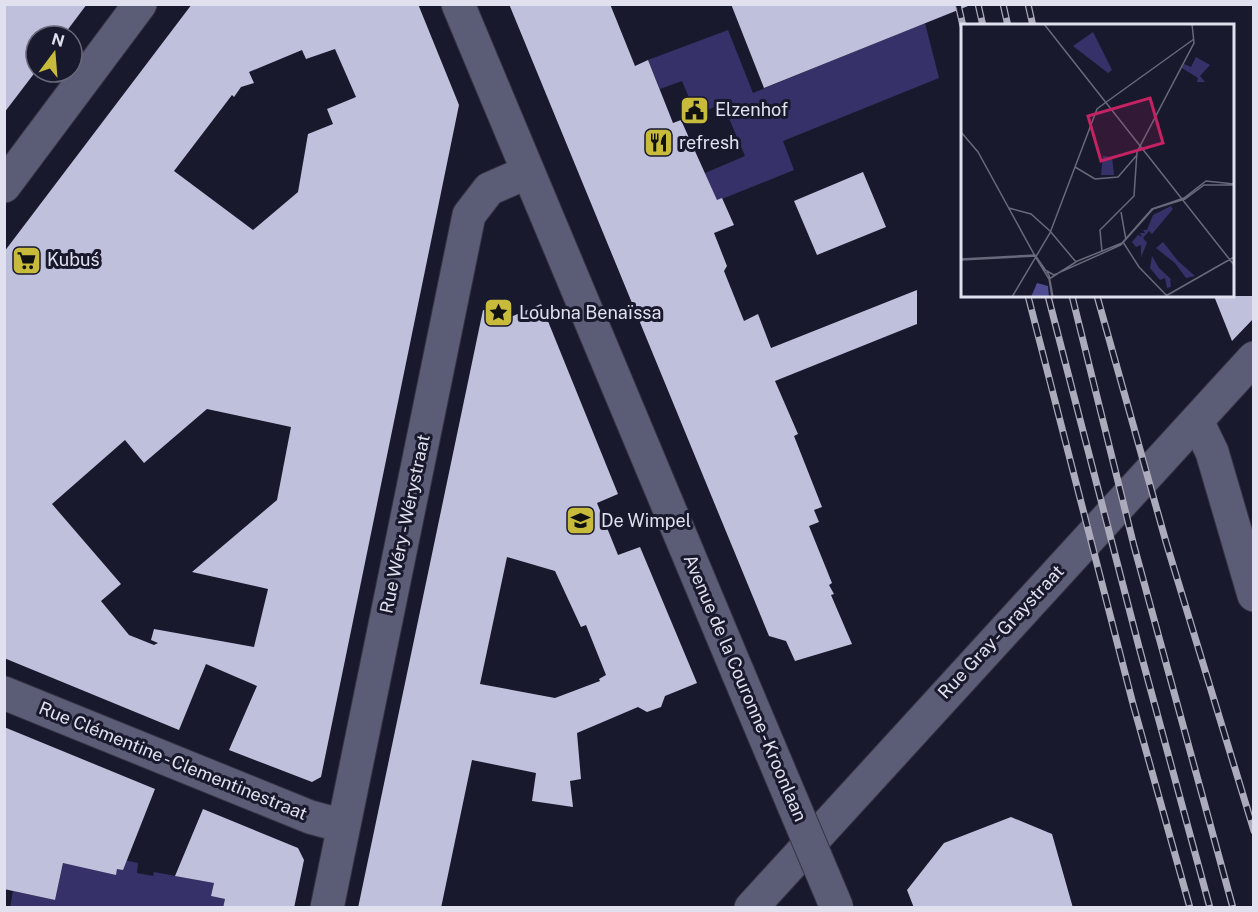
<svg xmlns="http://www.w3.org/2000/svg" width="1258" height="912" viewBox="0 0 1258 912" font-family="'Public Sans',sans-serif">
<rect width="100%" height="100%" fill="#19192e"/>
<path fill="#363269" d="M925,23L939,78L783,141L794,170L717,201L705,173L745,156L723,104L696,114L682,81L660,89L648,60L728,30L753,93Z
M68,843L116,875L119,859L138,863L137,873L153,876L154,872L214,883L211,896L225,899L223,908H10L13,891L55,900Z"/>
<path fill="#bfc0dc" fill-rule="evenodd" d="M4,4H87L63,36H36V71L4,113Z
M192,4H418L459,105L321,777L312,782L229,750L257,686L206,664L179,730L4,658V252ZM335,49L356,97L327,109L333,124L308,134L298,192L253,230L174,171L232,95L234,97L241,87L254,83L249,72L302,50L306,59ZM207,409L291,427L277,500L192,572L268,589L254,647L154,629L151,640L158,643L154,645L129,635L101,601L121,584L52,504L125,440L144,463Z
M509,4H610L635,66L648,60L673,123L681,120L717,200L722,198L734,225L714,233L727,266L724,271L744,321L758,314L771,348L917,290V324L775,381L798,434L794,436L822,507L814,510L819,522L809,526L832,583L829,585L834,594L831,595L852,644L795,661L786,641L769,636Z
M731,4H968V6L764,88Z
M863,172L886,227L817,255L794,201Z
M1214,296H1254V318L1232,341Z
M541,304L618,494L597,503L618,555L640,547L697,683L665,696L661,707L647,712L638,707L577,733L581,779L570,781L573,807L532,801L536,773L472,760L441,908H358L483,310L513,316ZM507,557L555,571L581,627L586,625L606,675L599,679L600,681L555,698L480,684Z
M4,727L155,789L123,870L117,869L116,875L63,863L55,900L4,889Z
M203,809L298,848L304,860L294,908H223L225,899L211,896L214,883L175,876Z
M1011,817L1052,834L1073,908H914L907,890L944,843Z"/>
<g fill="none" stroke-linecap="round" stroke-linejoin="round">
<defs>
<path id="street" d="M1197,421L1212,452L1254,595
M4,693L310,817L343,826
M327,908L469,215L489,189L528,172"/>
<path id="secondary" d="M458,4L738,673
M4,186L140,4
M751,908L1254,358"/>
</defs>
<use href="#street" stroke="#353445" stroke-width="35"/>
<use href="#secondary" stroke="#353445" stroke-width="35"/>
<use href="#street" stroke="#5b5c75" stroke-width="33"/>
<use href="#secondary" stroke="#5b5c75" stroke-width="33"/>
<defs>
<path id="rail" d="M958,4L963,26
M978,4L983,26
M1003,4L1008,26
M1028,4L1033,26
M1028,296L1133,704L1190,908
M1048,296L1139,647L1210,908
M1072,296L1134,546L1233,908
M1097,296L1166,542L1254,831"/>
</defs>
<use href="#rail" stroke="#ababbb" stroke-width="7"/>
<use href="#rail" stroke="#19192e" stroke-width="4.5" stroke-dasharray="14" stroke-linecap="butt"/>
<defs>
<path id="secondary-bridge" d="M738,673L837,908"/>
</defs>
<use href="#secondary-bridge" stroke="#353445" stroke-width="35" stroke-linecap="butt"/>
<use href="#secondary-bridge" stroke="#5b5c75" stroke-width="33"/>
</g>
<defs>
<symbol id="civic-square" viewBox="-11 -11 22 22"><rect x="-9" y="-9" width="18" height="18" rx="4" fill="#c8bb3b" stroke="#19192e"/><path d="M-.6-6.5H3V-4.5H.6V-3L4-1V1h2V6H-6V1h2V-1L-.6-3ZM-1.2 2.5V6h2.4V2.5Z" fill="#111"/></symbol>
<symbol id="restaurant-square" viewBox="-11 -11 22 22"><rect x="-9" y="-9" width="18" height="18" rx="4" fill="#c8bb3b" stroke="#19192e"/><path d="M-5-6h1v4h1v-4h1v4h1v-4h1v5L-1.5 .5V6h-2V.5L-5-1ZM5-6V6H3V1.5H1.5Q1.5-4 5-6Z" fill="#111"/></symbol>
<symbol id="supermarket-square" viewBox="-11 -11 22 22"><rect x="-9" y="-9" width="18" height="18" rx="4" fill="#c8bb3b" stroke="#19192e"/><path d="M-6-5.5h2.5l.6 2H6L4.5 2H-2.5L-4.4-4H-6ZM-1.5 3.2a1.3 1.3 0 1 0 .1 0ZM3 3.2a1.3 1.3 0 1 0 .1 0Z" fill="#111"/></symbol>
<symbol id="sight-square" viewBox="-11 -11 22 22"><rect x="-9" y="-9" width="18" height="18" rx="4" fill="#c8bb3b" stroke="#19192e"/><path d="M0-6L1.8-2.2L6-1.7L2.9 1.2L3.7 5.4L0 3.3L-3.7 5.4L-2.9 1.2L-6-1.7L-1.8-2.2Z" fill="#111"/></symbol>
<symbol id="school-square" viewBox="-11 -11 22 22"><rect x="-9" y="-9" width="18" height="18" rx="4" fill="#c8bb3b" stroke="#19192e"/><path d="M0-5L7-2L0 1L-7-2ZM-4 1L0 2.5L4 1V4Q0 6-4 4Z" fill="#111"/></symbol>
</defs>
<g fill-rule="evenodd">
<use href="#civic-square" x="678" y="94" width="33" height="33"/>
<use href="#restaurant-square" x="642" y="126" width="33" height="33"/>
<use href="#supermarket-square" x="10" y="244" width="33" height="33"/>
<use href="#sight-square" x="482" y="296" width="33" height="33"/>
<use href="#school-square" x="564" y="504" width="33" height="33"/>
</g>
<g text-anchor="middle" stroke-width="6" stroke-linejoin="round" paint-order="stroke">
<g font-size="18" fill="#e0e0ef" stroke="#19192e" text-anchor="start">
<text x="715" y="116">Elzenhof</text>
<text x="679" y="149">refresh</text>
<text x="47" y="266">Kubuś</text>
<text x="519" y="319">Loubna Benaïssa</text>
<text x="601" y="527">De Wimpel</text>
</g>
<g font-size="18" fill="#e0e0ef" stroke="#19192e">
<text transform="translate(405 524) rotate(-78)" y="6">Rue Wéry - Wérystraat</text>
<text transform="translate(1001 632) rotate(-47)" y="6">Rue Gray - Graystraat</text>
<text transform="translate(745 688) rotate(67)" y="6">Avenue de la Couronne - Kroonlaan</text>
<text transform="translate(173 761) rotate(22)" y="6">Rue Clémentine - Clementinestraat</text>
</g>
</g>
<g transform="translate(961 24)">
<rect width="273" height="273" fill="#19192e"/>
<path d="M132,8L151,46L147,49L112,22ZM235,33L249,41L239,52L244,58H236L237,54L221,44L223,40L230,43ZM142,132L151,133L153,151H140ZM210,182L212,185L191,210L188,207L182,214L186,219L180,233V221L175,223L171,218L177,211L181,213L179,209H184L182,206H186L192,191ZM202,218L217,237L234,252L225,254L214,239L195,224ZM191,232L198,244L216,261L209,255L210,263L206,264L204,254L199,256L189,244Z" fill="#363269"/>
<path d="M76,259L87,262L88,273H70Z" fill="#4f4c92"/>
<path fill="none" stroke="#69697b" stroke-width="1.5" d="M83,0L273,241M144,79L233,15M0,108L17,128L74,232L0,236M114,143L134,155L157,153L176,131M48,184L70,190L89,207M160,188L165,216M162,218L178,243L207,273M141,228L139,206L173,172L176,128L233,19L231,0M74,232L88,255M0,235L74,231L88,251L92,273M114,238L161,219L191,185L223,174L245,157L273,160M84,246L93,251L160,221L192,185L224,175L243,161H273M88,255L115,238L89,207M88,255L91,273M51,273L89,209L136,85L144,79M203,273L273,233"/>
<path fill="#c42262" fill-opacity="0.15" stroke="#c42262" stroke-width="3" d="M189,74L202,119L140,137L127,92Z"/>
<rect width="273" height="273" fill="none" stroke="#e0e0ef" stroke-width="3"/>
</g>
<rect width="1258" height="912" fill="none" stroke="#e0e0ef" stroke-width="12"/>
<g transform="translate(54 54) rotate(16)"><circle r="28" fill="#19192e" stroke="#69697b" stroke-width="1.5"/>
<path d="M0-4.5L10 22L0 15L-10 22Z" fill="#c8bb3b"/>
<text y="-9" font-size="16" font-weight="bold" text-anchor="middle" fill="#e0e0ef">N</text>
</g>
</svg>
